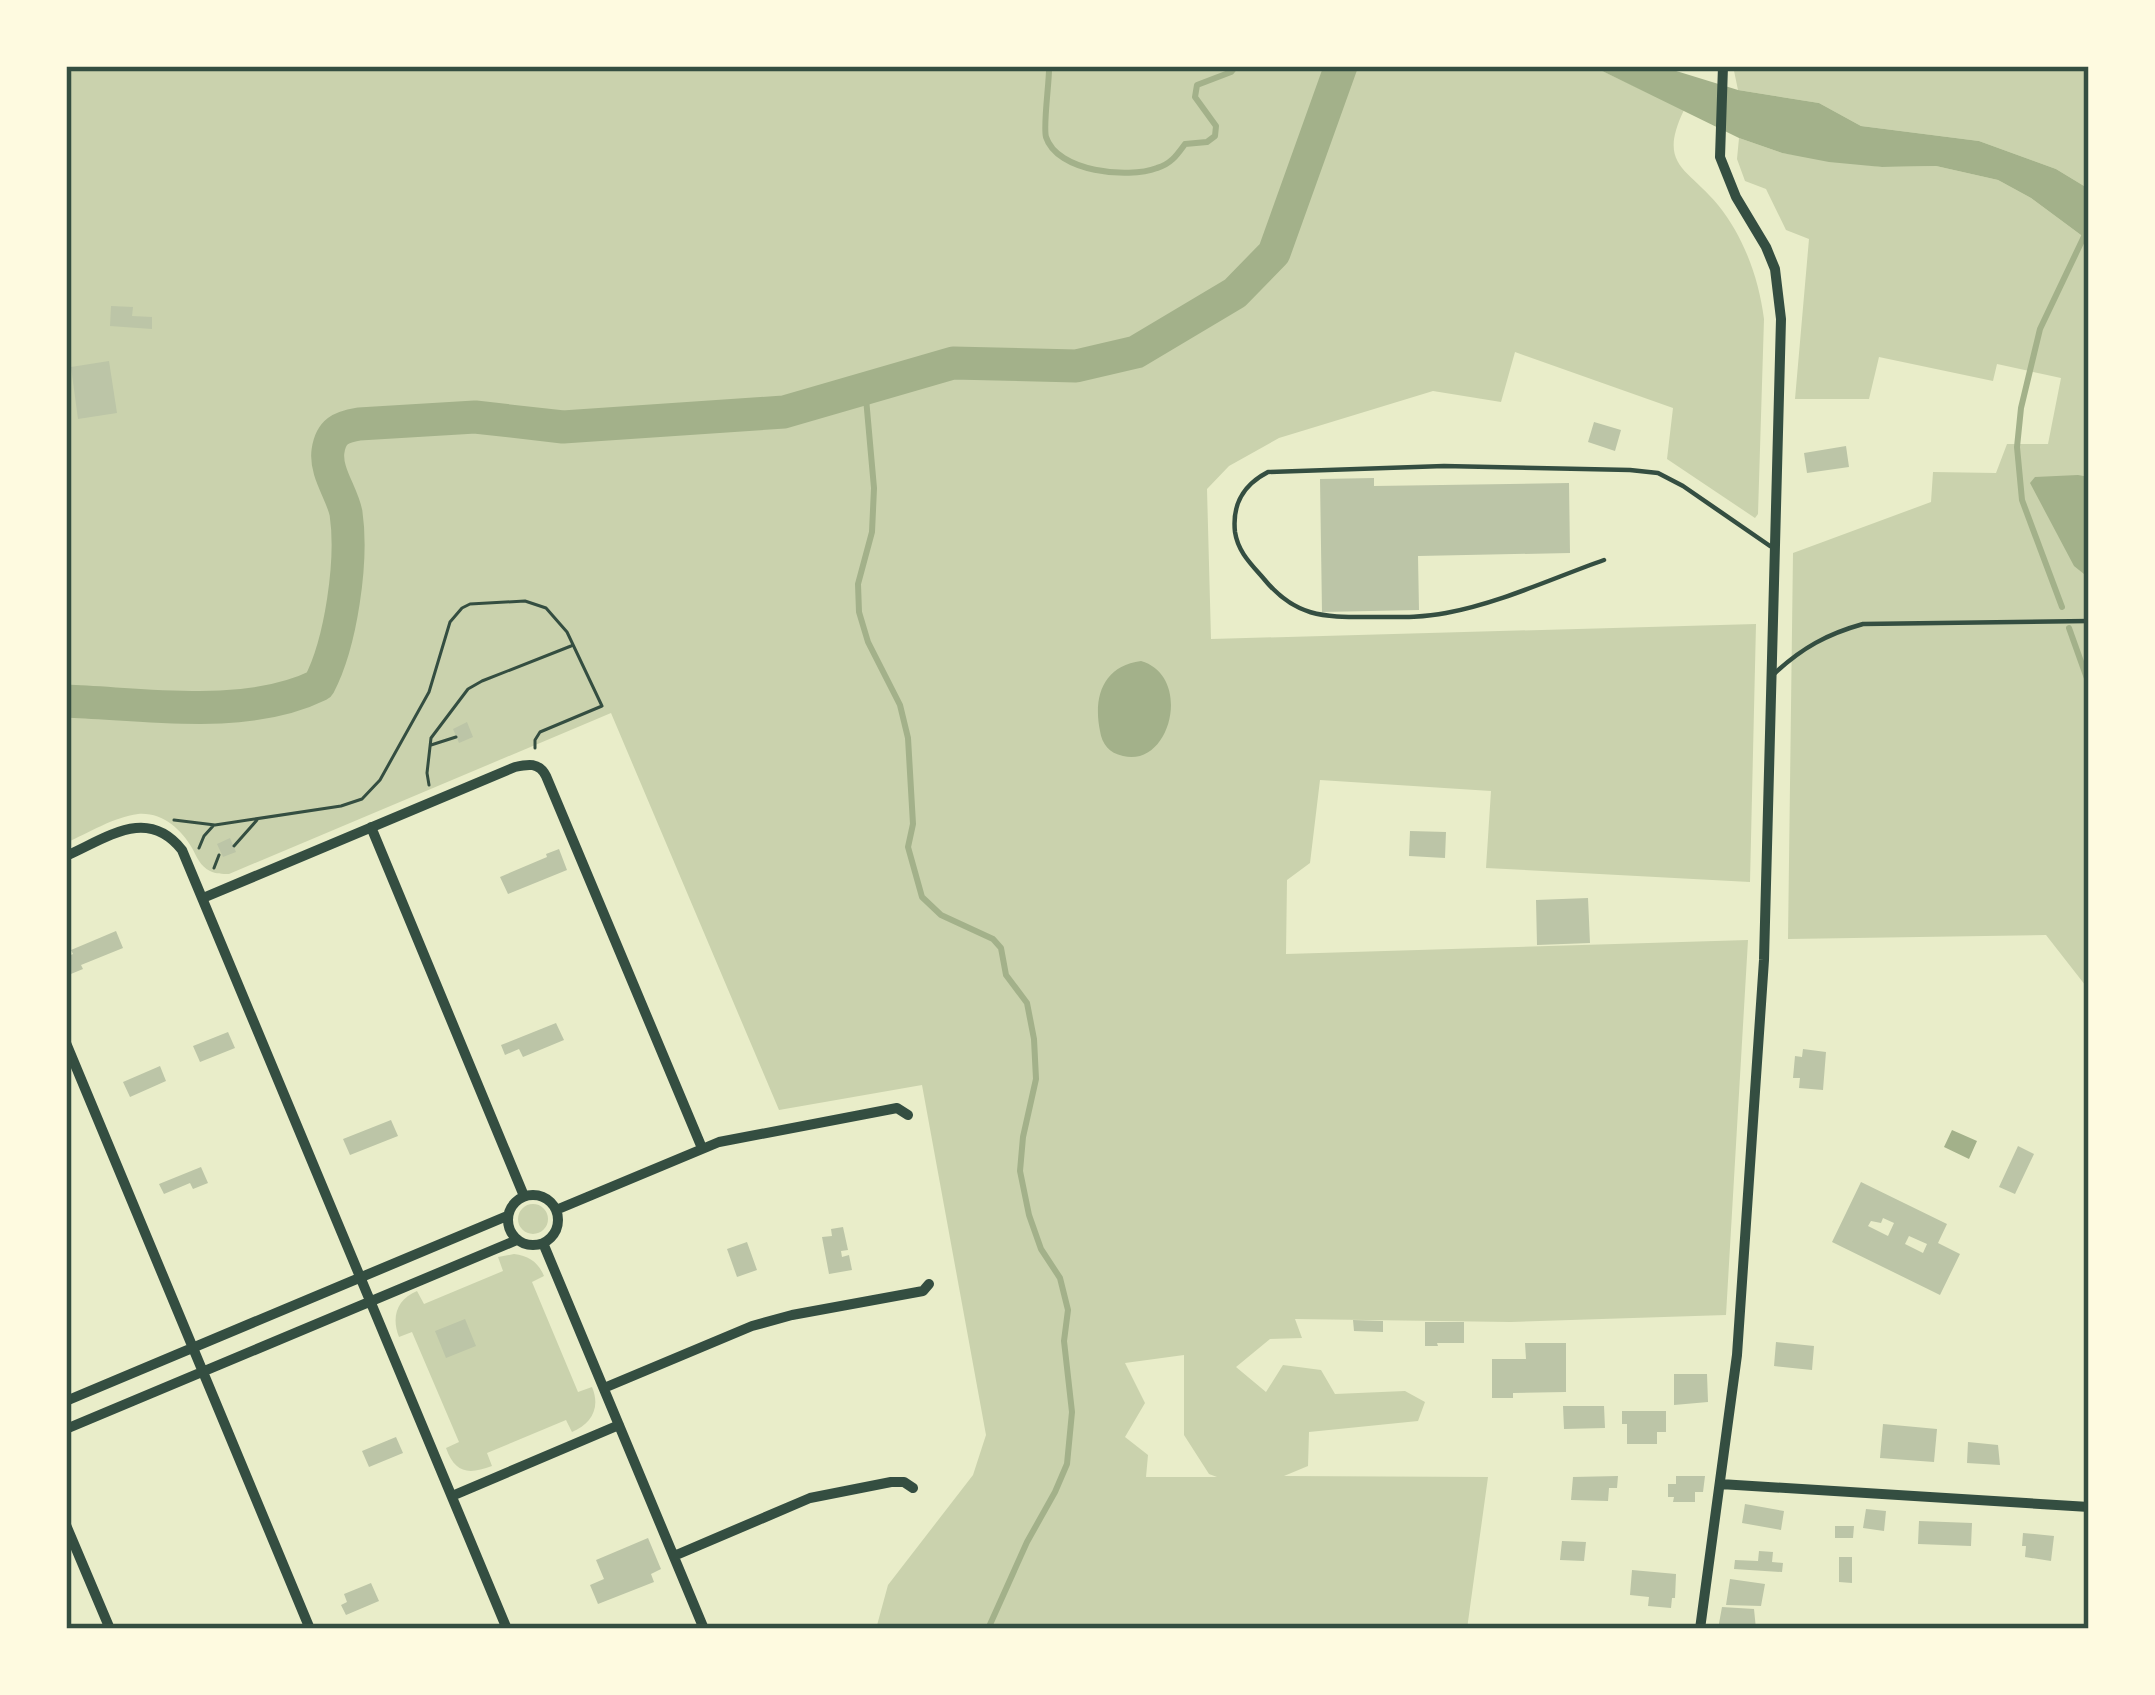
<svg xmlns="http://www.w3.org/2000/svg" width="2155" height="1695" viewBox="0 0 2155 1695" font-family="'PT Sans Narrow',sans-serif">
<rect width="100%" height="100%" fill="#e9edc9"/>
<path fill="#cad2ad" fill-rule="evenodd" d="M66,66H1592L1684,110C1657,166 1688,168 1718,205C1744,237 1759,279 1764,319L1758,514L1755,518L1667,459L1673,408L1515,352L1501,402L1433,391L1279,438L1229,466L1207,489L1211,639L1756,624L1750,882L1486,868L1491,791L1320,780L1310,863L1287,880L1286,954L1748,940L1726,1315L1511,1322L1295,1319L1302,1338L1270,1339L1236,1367L1266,1392L1283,1365L1321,1370L1335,1394L1405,1391L1425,1402L1418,1421L1309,1432L1308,1466L1284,1476L1488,1477L1467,1629H876L888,1585L973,1475L986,1435L922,1085L779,1110L611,713L229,874C222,874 216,874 210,871C200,866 197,857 192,848C181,829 162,812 138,814C114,817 88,833 66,843ZM1184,1355V1435L1209,1474L1217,1477H1146L1148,1455L1125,1437L1145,1403L1125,1363Z
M1733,66H2089V189L2056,169L1979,141L1861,126L1819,103L1738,90Z
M1739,138L1782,153L1882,167L1936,166L1998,180L2031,198L2089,241V990L2046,935L1788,939L1793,553L1931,502L1933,472L1996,473L2007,444H2048L2061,378L1997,364L1993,381L1879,357L1869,399H1795L1809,239L1786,230L1766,189L1745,181L1737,159Z
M518 1219a15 15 0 1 1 30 0a15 15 0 1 1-30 0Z
M514,1254C529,1256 538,1262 544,1276L532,1282L578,1392L592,1387C601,1408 591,1424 572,1432L566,1420L487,1453L492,1466C468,1475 455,1473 446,1448L459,1442L412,1332L399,1337C391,1317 397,1299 417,1291L424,1304L503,1271L498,1257Z"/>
<path fill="#a3b18a" d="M1592,66H1660L1738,90L1819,103L1861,126L1979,141L2056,169L2089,189V241L2031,198L1998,180L1936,166L1882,167L1829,162L1782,153L1739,138Z
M2078,475L2089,477V578L2074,566L2030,483L2035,477Z
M1141,661C1193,676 1171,768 1123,756C1109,753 1102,744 1100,731C1093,697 1103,666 1141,661Z
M1952,1130L1977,1141L1969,1159L1944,1147Z"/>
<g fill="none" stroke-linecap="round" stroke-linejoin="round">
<path stroke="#a3b18a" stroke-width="6" d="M1045,66L1049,70C1049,84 1043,126 1046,137C1057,172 1128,179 1157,168C1171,164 1177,155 1185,144L1207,142L1215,136L1216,126L1195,97L1197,85L1231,72L1236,66
M865,387L874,488L872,532L858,584L859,612L868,642L900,705L908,738L913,824L908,847L922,897L941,915L993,939L1001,948L1006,975L1027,1003L1034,1039L1036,1079L1023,1137L1020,1171L1029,1215L1041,1249L1060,1278L1068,1310L1064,1341L1072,1412L1067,1464L1055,1492L1027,1542L988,1629
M2062,607L2022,500L2017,447L2021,408L2040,329L2089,226
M2069,628L2089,684"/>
<path stroke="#a3b18a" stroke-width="33" d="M66,701C145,704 246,721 319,685C341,643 353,561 346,513C342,493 325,472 328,451C331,431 341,427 359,424L475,417L563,427L784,412L953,363L1076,366L1136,352L1235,293L1274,253L1341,66"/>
</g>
<path fill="#bcc5a7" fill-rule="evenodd" d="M111,306L133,307L132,316L152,317V329L110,326Z
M109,361L117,413L78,419L71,367Z
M1594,422L1621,430L1615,451L1588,442Z
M1846,446L1849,467L1807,473L1804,453Z
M1374,478V486L1569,483L1570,553L1418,556L1419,610L1322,612L1320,479Z
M467,722L473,737L459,743L453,729Z
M1410,831L1446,832L1445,858L1409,856Z
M230,838L236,852L223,857L217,844Z
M559,849L567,870L508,894L500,877L547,857L546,854Z
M1588,898L1590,943L1537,945L1536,900Z
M116,931L123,948L81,965L83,969L66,976V957L73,954L71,950Z
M556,1023L564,1040L523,1057L519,1049L505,1055L501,1045Z
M228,1032L235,1048L200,1062L193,1046Z
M1803,1049L1826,1052L1823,1090L1799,1088L1800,1078H1793L1795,1056L1802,1057Z
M160,1066L166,1081L130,1097L123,1082Z
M391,1120L398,1136L350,1155L343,1139Z
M2018,1146L2034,1154L2015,1194L1999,1187Z
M201,1167L208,1183L193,1189L190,1183L164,1194L159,1184Z
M1861,1182L1947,1224L1938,1243L1960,1254L1940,1295L1832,1242ZM1883,1218L1894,1223L1888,1236L1868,1226L1871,1221L1881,1223ZM1909,1236L1927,1244L1923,1253L1905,1244Z
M843,1227L848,1250L841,1251L842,1257L849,1255L852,1270L829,1274L822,1237L832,1236L831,1229Z
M747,1242L757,1270L737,1277L727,1249Z
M465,1319L476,1346L446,1358L435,1331Z
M1353,1320L1383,1321V1332L1354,1331Z
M1425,1322H1464V1343H1437L1438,1346H1425Z
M1776,1342L1814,1346L1812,1370L1774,1366Z
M1525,1343H1566V1392L1513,1393V1398H1492V1359H1526Z
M1674,1374H1707L1708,1402L1674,1405Z
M1563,1406H1604L1605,1428L1564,1429Z
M1622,1411H1666V1432H1657V1444H1627V1424H1622Z
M1883,1424L1937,1429L1934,1462L1880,1458Z
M396,1437L403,1453L369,1467L362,1451Z
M1968,1442L1998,1445L2000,1465L1967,1463Z
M1618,1476L1617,1488H1609L1608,1501L1571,1500L1573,1477Z
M1676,1476H1705L1703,1492H1695V1502H1673L1674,1497H1668V1484H1676Z
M1745,1504L1784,1511L1781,1530L1742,1523Z
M1866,1509L1886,1511L1884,1531L1863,1528Z
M1919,1521L1972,1523L1971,1546L1918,1544Z
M1835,1526H1854L1853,1538H1835Z
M2023,1533L2054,1536L2051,1561L2025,1557L2026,1546H2022Z
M648,1538L661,1569L651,1574L654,1582L598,1604L590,1585L604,1579L596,1560Z
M1562,1541L1586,1542L1584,1561L1560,1560Z
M1759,1551L1773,1552L1772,1562L1783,1563L1782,1572L1734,1569L1735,1560L1758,1561Z
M1839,1557H1852V1583L1839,1582Z
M1632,1570L1676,1574L1675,1598H1672L1671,1608L1648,1606L1649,1597L1630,1595Z
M1730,1579L1765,1584L1761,1606L1726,1605Z
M371,1583L379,1601L346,1615L341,1605L347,1602L344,1594Z
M1722,1607L1754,1609L1756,1629H1718Z"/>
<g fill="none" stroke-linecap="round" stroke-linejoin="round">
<path stroke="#344e41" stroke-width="3" d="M431,745L456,737
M429,785L427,773L431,738L468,689L482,681L571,646
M174,820L215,825L341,806L362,799L380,780L429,692L450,622L462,608L470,604L525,601L546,608L567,632L602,706L540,732L535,740V748
M234,846L257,820
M199,848L204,836L213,826
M214,868L219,855"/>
<path stroke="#344e41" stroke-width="4.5" d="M1604,560C1553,578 1500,603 1446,613C1421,618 1396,617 1371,617C1324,617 1296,618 1264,579C1251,564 1238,552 1235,532C1232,504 1243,485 1268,472L1444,466L1630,470L1658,473L1683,486L1770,546
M1775,673C1802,648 1827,634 1863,624L2089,621"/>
<path stroke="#344e41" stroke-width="10" d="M371,827L524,1196
M66,856C107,838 147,806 182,850L507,1629
M203,898L515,767C528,764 539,762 546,776L702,1148
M66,1043L310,1629
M508 1220a25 25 0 1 1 50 0a25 25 0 1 1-50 0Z
M556,1210L719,1142L897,1108L908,1115
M543,1243L704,1629
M604,1388L752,1326L792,1315L923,1291L929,1284
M66,1401L507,1216
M66,1429L517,1240
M1720,1484L2089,1507
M452,1496L619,1425
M66,1525L110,1629
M674,1556L810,1498L891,1482H904L913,1488
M1700,1629L1737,1355L1764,960L1781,319L1775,269L1766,247L1736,197L1720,157L1723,66"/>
</g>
<rect width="2155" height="1695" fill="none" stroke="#fefae0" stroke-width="138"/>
<rect x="69" y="69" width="2017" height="1557" fill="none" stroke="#344e41" stroke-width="4.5"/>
</svg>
